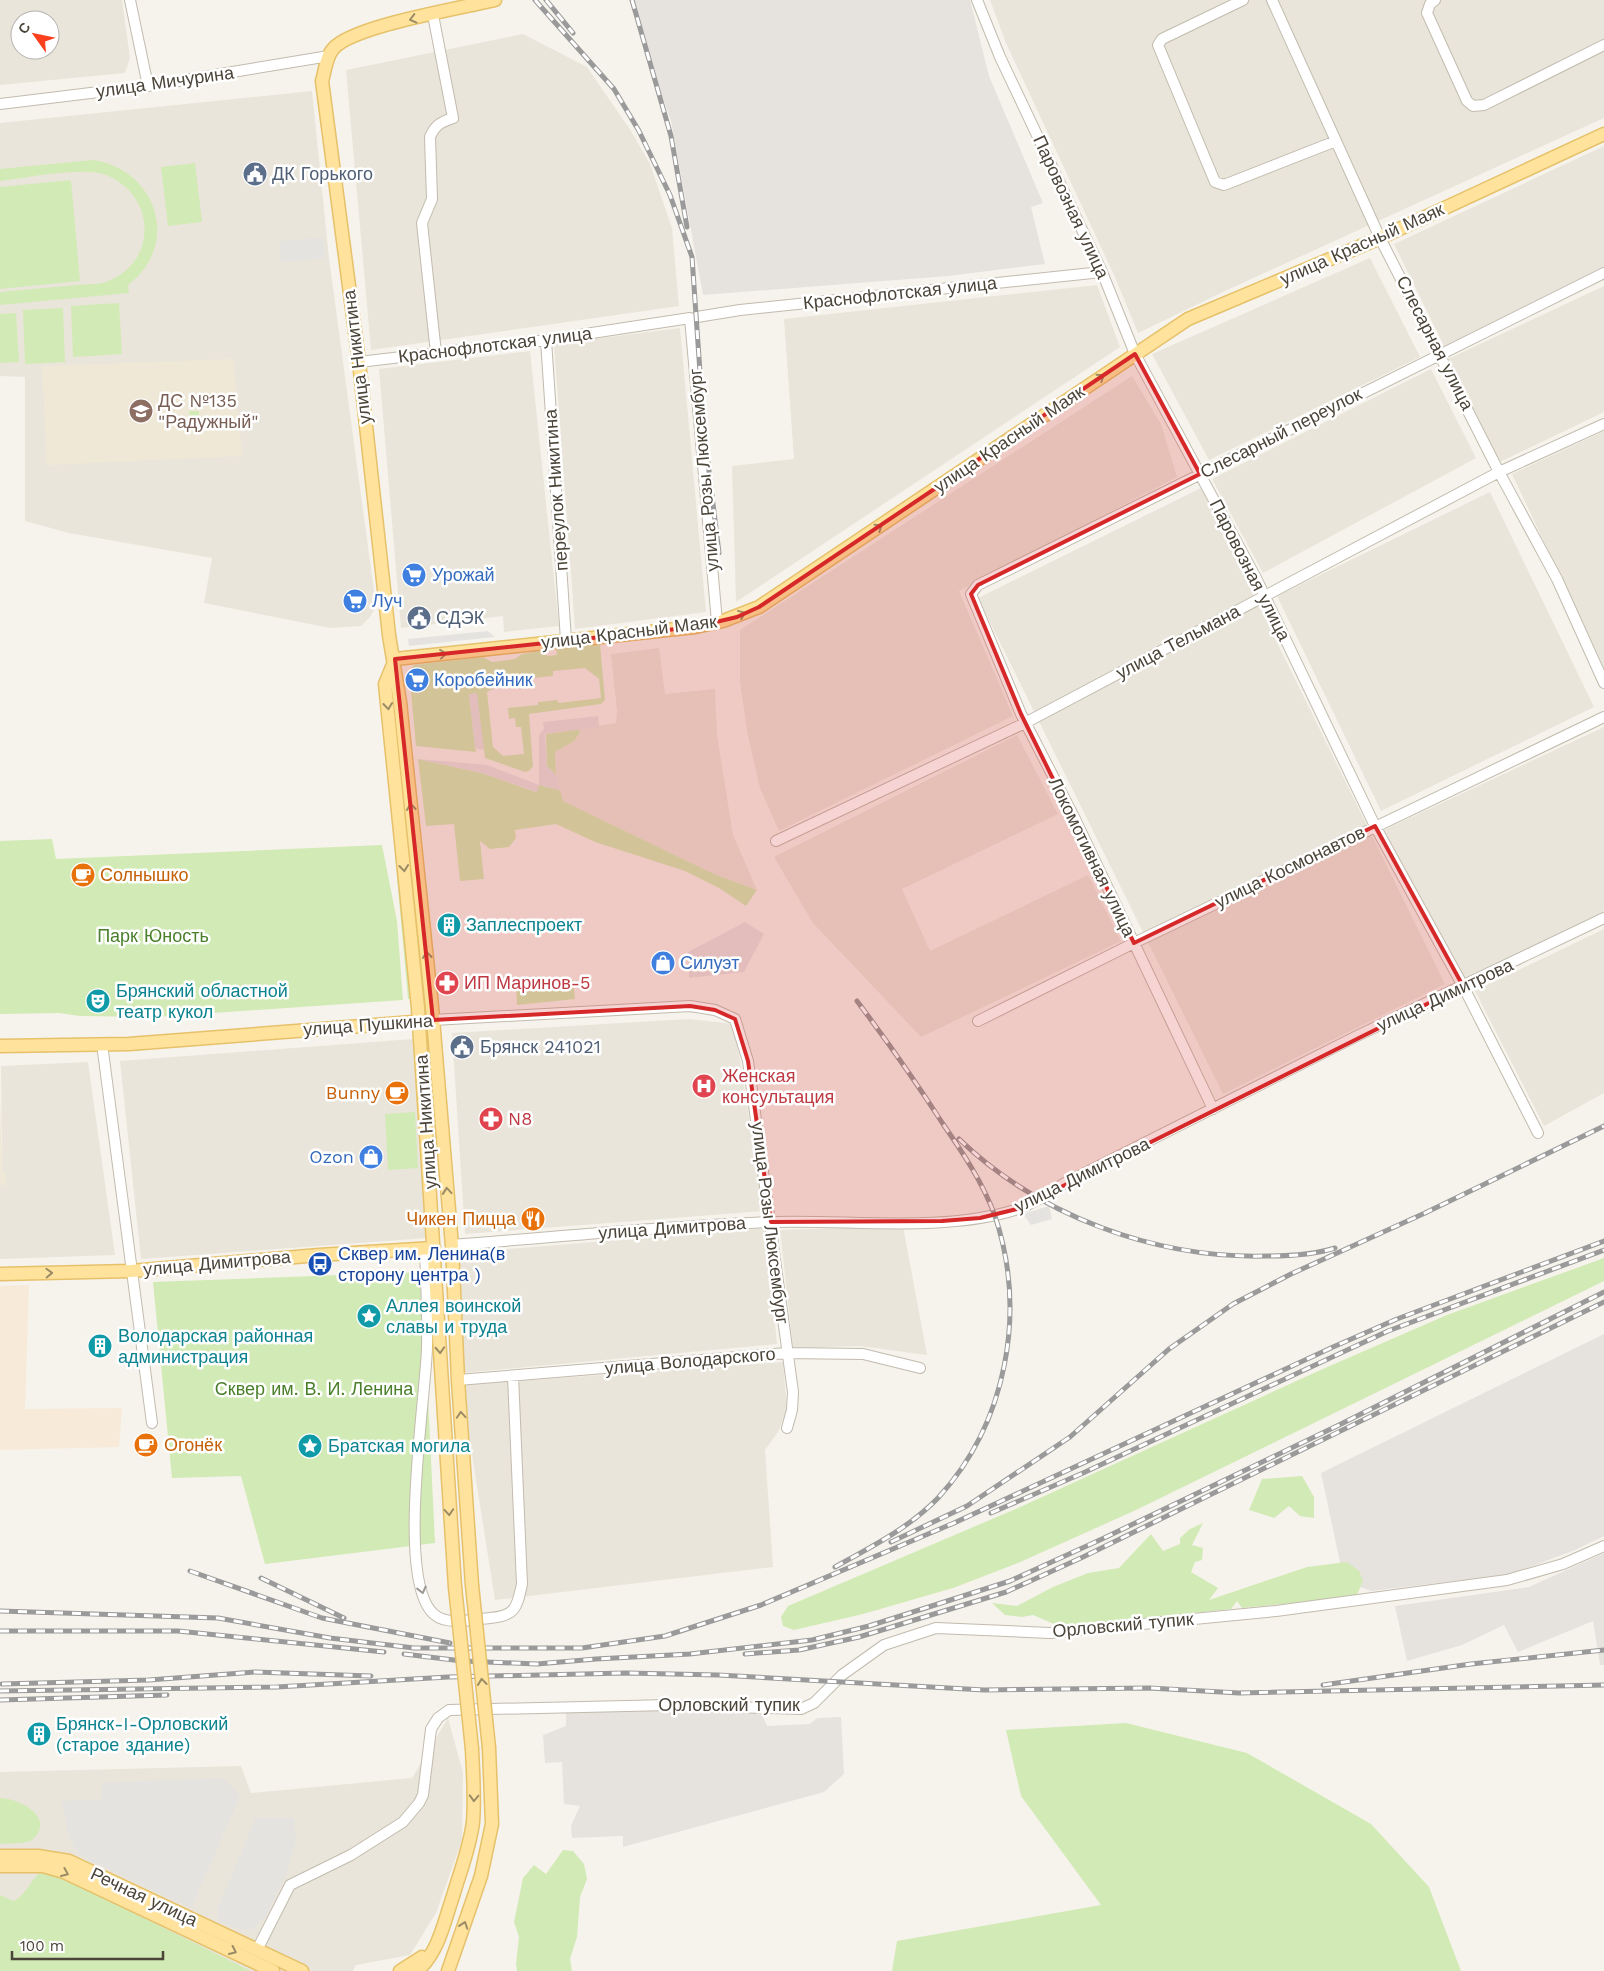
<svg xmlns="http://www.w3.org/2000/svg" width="1604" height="1971" viewBox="0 0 1604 1971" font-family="'Work Sans',sans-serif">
<rect width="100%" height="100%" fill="#f6f3ec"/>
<path fill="#eae5da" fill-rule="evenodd" d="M0,0H122L130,58L125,73L0,85ZM20,20H50V50H20Z
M990,0H1604V118L1225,291L1138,333L1114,275L1006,43Z
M523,34L587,67L631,131L650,164L672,228L679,306L371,350L346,70Z
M312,91L329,258L376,606L370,617L361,626L330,628L204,603L212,558L69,533L25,521V377L0,376V123Z
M1604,146V269L1445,348L1394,244Z
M1370,258L1420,357L1209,460L1152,354Z
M1097,285L1120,347L736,602L732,466L794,459L784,319Z
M1604,286V412L1502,461L1495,460L1448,359Z
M680,328L706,612L575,629L554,344Z
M530,351L559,626L504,632L503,616L401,628L379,369Z
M1431,369L1476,458L1263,573L1212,479Z
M1132,376L1161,424L1177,477L959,591L1013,716L779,831L760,788L748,736L740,682V630Z
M1604,431V669L1512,474Z
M1201,488L1445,984L1223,1094L978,598Z
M1490,492L1594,707L1381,811L1277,596Z
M659,648L665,694L715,689L717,735L733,835L757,890L714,874L563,801L556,775L555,752L574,741L580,733L579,729L616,723L617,711L611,654Z
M1604,727V911L1464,978L1384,830Z
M1017,735L1058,814L902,889L930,951L1088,875L1121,941L921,1037L813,923L774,857Z
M1604,929V1093L1544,1126L1475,991Z
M689,1019L734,1024L764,1211L465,1234L452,1033Z
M413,1039L427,1238L141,1259L120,1061Z
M88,1062L115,1255L0,1259V1185H5L2,1173L1,1066Z
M903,1226L927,1355L860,1346L793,1348L780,1230Z
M766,1228L777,1344L462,1373L460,1253Z
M783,1362L787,1409L778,1432L765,1450L773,1567L495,1600L461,1385Z
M448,1718L463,1773L462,1840L436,1913L410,1955L356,1965L353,1971H0V1772L241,1766L251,1793L412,1778Z"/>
<path fill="#f7ead8" d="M29,1285L25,1409L122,1408L119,1447L0,1450V1286Z"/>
<path fill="#e6e2dd" d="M629,0H970L989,76L1043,203L1031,207L1045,264L948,276L703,295L671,121Z
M1604,1334V1536L1575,1550L1511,1574L1371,1591L1344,1581L1321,1473Z
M1604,1553V1665H1600L1593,1621L1518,1652L1504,1625L1462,1645L1407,1661L1395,1606L1529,1587Z
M566,1706L760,1710L767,1726L810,1724L817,1718L841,1717L844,1774L824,1792L623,1847V1836L572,1838L571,1826L580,1806L564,1804L562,1762L545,1763L543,1735L566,1726Z"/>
<path fill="#efe8d6" d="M233,359L242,456L47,465L42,366Z
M0,1095L2,1172L5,1173L6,1185H0Z"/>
<path fill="#d2eab5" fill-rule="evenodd" d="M93,160C156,169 182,244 128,285L129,293L0,305V292C25,290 51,287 76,285C85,284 98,285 106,282C159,262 156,195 106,175C84,166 25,178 0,181V169Z
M195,163L202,222L168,226L161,167Z
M71,180L80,281L0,289V187Z
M119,303L122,354L73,357L71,306Z
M63,308L65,362L25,364L23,310Z
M16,313L19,362L0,363V314Z
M189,411H199L200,430L190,431Z
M600,644L605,700L601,704L529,714L533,766L529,771L525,772L485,758L476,693L469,695L476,752L416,746L409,671L414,665L483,657L492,662L515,659L522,654L545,650L547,656L557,655L556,649ZM585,668L599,679L601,698L559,703L557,700L538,702V705L508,708L509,719L515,718L516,727H521L524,754L503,756L493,747L487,692L493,689V683L499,682L502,677L532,674L533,678L553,676V671Z
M579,729L580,733L574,741L555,752L556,775L547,766L546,734Z
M418,759L482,773L536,792L539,785L560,790L563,801L714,874L757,890L746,906L719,888L685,871L595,842L556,824L515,830L516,838L509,847L490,849L480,841L484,879L460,881L454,824L426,826Z
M389,789H394L413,999H408Z
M52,839L56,859L382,845L397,921L403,1000L156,1017L80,1016L59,1013L0,1014V841Z
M573,980L575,999L517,1005L516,986Z
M415,1112L418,1168L388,1170L385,1114Z
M1604,1258V1281L1136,1510L1018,1563L953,1588L863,1614L794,1630L783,1626L781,1617L788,1606L1018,1508L1325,1368L1447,1315Z
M422,1272L435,1543L265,1564L241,1476L172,1478L153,1282Z
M1302,1476L1314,1497V1518L1300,1516L1289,1506L1274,1518L1249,1510L1262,1479Z
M1203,1523L1192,1545L1203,1548L1202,1560L1195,1562L1191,1572L1218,1588L1209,1600L1307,1567L1347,1562L1359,1571L1363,1581L1356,1597L1242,1608L1237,1601L1231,1609L1061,1627L1033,1615L1022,1617L1005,1615L992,1603L1017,1606L1053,1587L1088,1573L1119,1568L1151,1534L1163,1551L1180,1544V1538L1190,1529Z
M1126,1723L1247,1753L1371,1824L1429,1887L1461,1971H892L897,1941L1101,1905L1021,1796L1006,1730Z
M0,1798C17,1798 51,1814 37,1835C34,1838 32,1841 27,1842C19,1844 8,1843 0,1844Z
M563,1850L573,1851L584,1864L587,1879L580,1897L577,1937L570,1959L572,1971H517L516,1964L519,1937L514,1922L523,1878L534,1865L546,1874Z
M42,1871L61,1877L251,1971H0V1895L14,1901C27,1894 30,1880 42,1871Z"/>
<path fill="#e5e3e0" d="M323,238L325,258L281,262L279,241Z
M488,631L495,637L409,646L408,639Z
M477,693L484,750L475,748L469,694Z
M598,716L599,727L545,734L547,766L556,775L560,790L539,785L537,792L482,773L418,759L487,765L539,785V735L544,729L543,722Z
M745,922L764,934L744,972L689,978L688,952Z
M1049,1206L1052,1219L1031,1225L1023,1214Z
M223,1778L236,1790L240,1797L191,1908L81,1856L74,1847L67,1830L62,1801L102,1799V1783Z
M256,1818H294L296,1841L286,1875L266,1916L253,1929L243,1930L220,1922L217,1917V1910Z"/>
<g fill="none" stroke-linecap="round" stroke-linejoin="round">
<defs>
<path id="minor" d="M130,0L148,86
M977,0L1000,57L1102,272L1135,354L1256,578L1375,826L1463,986L1538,1133
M1243,0L1162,39L1158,45L1215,182L1224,185L1336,141
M1272,0L1380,238L1499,472L1557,579L1604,683
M1435,0L1430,4L1427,13L1467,101L1473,106L1484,105L1604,45
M433,15L453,118C441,122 435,125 430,137L432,199L422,223L436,353
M0,104L148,86L329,56
M697,317L740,310L1102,272
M546,340L566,640
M359,362L546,340L690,318L717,622
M776,841L1025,723L1499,472L1604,424
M433,1020L690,1006L715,1010L735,1019L748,1061L793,1392L792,1410L787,1428
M978,1021L1134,943L1604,717
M102,1044L152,1423
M1213,1109L1075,819L1021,714L971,594L978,585L1604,273
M452,1245C558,1237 663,1226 770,1222C847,1219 940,1233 1015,1210C1033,1204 1049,1193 1065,1183L1357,1036L1604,918
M425,1249C426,1282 428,1315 427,1347C426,1398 395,1584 435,1615C448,1626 475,1619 490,1618C516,1616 517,1607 522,1584L513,1376
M458,1380L786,1353L863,1354L920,1368
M257,1950L290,1885L351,1855L403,1822L419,1803L423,1795L431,1729L438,1718L449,1710L669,1705L801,1709L814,1703L842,1675L884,1645L936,1628L1050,1633L1276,1611L1507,1580L1563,1564L1604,1546"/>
<path id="major" d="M395,659L695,627L723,621L759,607L1188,319L1380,238L1604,134
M394,662L385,684L418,1008L455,1587
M0,1046L129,1044L426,1021
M0,1274L131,1271L319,1255L434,1248
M472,1585L458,1380L452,1246L432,1007L400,702L389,635L359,362L322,81C325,71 326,57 333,49C352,26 462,8 495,0
M0,1856H38L69,1861L302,1971
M0,1866H43L64,1872L273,1971
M400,1971L422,1957
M417,1971C439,1952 444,1922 453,1896C460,1872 470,1847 473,1822C475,1797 473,1773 472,1749
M448,1971L481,1876L492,1824L489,1748"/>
</defs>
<use href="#minor" stroke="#c2bbae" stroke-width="12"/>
<use href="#major" stroke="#e6c16a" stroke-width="15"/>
<use href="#minor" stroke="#fff" stroke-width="10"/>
<use href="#major" stroke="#ffe39c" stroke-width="12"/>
<defs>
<path id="rail" d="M535,0L614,89L639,131L670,195L692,257L704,430L719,553
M546,0L573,33
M632,0L671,136L687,227
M959,1139C1039,1216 1156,1259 1267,1256C1290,1256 1313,1255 1335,1248
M991,1513L1083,1473L1388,1331L1604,1250
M891,1542L967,1506L1070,1437L1169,1349L1233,1304L1291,1274L1425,1213L1604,1126
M835,1567C871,1547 909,1528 938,1498C1007,1423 1027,1312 995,1216C983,1183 963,1153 943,1124C916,1082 887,1041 857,1001
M190,1571L322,1618L450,1643
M261,1578L344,1618
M0,1611L218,1618L330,1638L414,1648H582L665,1636L761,1605L954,1523L1333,1347L1397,1319L1604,1241
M0,1631H178L384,1652
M404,1654L462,1661L537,1664L596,1659L690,1654L812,1640L869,1626L1010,1581L1102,1539L1339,1425L1604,1292
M745,1654L799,1650L859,1637L1006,1592L1083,1557L1604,1302
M2,1684L149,1680L255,1672L371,1676
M1323,1685L1471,1664L1604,1650
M0,1691L277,1687L448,1677L626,1673L718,1675L984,1690L1149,1688L1239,1693L1604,1685
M0,1700L167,1695"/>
</defs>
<use href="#rail" stroke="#9a9a9a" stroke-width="5"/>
<use href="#rail" stroke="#fff" stroke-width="3" stroke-dasharray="9" stroke-linecap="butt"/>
<defs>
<path id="major-bridge" d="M472,1585L489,1748
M455,1587L472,1749"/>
</defs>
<use href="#major-bridge" stroke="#e6c16a" stroke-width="15" stroke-linecap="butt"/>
<use href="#major-bridge" stroke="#ffe39c" stroke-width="12"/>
</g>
<defs><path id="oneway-chevron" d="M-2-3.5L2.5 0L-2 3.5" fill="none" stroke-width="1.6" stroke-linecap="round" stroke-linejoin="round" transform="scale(1.25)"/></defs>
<g stroke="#9c8c66">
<use href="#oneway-chevron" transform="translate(413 19) rotate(166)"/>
<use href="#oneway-chevron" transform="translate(1101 377) rotate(-34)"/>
<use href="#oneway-chevron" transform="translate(879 527) rotate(-34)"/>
<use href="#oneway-chevron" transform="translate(742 614) rotate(-22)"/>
<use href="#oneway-chevron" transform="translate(443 654) rotate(-6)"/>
<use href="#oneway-chevron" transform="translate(388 706) rotate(84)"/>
<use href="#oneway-chevron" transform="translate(411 807) rotate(-96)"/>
<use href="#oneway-chevron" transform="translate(404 868) rotate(84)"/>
<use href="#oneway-chevron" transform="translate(427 955) rotate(-96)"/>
<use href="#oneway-chevron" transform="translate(447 1191) rotate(-95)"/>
<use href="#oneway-chevron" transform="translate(49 1273) rotate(-2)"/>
<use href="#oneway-chevron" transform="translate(440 1350) rotate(87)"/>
<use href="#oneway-chevron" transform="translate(461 1415) rotate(-94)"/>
<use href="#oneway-chevron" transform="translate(449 1512) rotate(86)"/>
<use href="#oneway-chevron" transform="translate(482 1682) rotate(-96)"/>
<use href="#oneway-chevron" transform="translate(474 1798) rotate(92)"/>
<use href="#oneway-chevron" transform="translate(65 1873) rotate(23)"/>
<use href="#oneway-chevron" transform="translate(464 1925) rotate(-71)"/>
<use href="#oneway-chevron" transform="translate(233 1951) rotate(25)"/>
</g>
<use stroke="#9c9892" href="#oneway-chevron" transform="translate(422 1590) rotate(76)"/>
<path fill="#d62828" fill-opacity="0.2" stroke="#d62828" stroke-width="4" stroke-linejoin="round" d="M1135,354L1200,474L978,585L971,594L1021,714L1134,943L1375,826L1463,986L1017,1209L980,1218L942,1221L771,1222L748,1061L735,1019L715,1010L690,1006L433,1020L395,659L695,627L737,617L759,607Z"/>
<defs>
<symbol id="civic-disc" viewBox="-11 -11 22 22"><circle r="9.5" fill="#5c6f8a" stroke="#fff"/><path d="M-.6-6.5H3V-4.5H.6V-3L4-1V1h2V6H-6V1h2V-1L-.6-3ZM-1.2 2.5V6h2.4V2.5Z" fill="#fff"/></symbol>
<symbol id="school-disc" viewBox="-11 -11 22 22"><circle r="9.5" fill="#8d6e63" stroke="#fff"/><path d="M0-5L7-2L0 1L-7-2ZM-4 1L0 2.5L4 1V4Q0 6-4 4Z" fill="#fff"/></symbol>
<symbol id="supermarket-disc" viewBox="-11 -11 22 22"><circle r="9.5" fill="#3f7fe0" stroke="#fff"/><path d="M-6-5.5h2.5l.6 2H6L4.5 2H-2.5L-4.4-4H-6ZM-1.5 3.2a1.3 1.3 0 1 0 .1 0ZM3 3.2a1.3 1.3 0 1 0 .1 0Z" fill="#fff"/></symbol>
<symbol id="cafe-disc" viewBox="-11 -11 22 22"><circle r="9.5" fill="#e8710a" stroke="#fff"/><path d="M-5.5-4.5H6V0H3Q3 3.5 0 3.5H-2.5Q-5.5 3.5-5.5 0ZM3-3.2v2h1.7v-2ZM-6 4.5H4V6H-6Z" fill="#fff"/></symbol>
<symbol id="building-disc" viewBox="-11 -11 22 22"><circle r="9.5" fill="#0f9aa8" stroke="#fff"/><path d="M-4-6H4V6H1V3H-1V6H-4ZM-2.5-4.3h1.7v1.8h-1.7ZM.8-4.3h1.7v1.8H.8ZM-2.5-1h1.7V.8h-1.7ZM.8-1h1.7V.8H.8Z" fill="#fff"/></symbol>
<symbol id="shop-disc" viewBox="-11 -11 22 22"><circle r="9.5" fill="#3f7fe0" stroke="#fff"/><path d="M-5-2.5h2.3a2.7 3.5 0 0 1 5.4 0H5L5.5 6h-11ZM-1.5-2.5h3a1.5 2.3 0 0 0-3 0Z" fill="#fff"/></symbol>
<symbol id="pharmacy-disc" viewBox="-11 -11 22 22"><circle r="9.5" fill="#e0444e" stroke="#fff"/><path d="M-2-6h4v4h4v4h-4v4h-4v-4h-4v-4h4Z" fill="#fff"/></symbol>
<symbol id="theatre-disc" viewBox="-11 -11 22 22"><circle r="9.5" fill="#0f9aa8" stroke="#fff"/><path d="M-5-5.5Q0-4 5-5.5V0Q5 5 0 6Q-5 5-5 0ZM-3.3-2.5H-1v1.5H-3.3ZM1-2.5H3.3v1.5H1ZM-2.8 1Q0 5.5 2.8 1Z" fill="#fff"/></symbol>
<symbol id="hospital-disc" viewBox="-11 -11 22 22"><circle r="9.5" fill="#e0444e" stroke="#fff"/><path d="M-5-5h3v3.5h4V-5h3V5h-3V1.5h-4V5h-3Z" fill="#fff"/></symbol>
<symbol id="restaurant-disc" viewBox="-11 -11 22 22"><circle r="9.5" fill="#e8710a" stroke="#fff"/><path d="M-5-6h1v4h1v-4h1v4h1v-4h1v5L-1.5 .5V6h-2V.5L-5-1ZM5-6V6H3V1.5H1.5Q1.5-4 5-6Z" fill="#fff"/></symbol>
<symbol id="bus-disc" viewBox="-11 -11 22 22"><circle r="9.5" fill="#1a4fb4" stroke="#fff"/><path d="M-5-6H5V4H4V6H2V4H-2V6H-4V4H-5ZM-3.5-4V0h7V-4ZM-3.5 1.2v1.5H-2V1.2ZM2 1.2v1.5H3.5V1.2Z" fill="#fff"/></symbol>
<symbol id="sight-disc" viewBox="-11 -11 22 22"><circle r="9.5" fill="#0f9aa8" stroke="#fff"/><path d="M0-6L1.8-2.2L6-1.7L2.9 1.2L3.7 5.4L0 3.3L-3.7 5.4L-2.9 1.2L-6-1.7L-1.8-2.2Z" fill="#fff"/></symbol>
</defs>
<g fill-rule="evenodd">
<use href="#civic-disc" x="241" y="160" width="28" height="28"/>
<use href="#school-disc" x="127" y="397" width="28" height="28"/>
<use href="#supermarket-disc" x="400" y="561" width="28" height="28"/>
<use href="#supermarket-disc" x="341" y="587" width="28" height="28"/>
<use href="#civic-disc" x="405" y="604" width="28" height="28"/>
<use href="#supermarket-disc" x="403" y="666" width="28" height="28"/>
<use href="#cafe-disc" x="69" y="861" width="28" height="28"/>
<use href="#building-disc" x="435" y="911" width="28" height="28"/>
<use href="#shop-disc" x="649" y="949" width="28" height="28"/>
<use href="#pharmacy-disc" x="433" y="969" width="28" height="28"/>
<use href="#theatre-disc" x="84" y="987" width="28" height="28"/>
<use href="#civic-disc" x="448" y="1033" width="28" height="28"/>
<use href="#hospital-disc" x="690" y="1072" width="28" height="28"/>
<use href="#cafe-disc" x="383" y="1079" width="28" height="28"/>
<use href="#pharmacy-disc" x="477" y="1105" width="28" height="28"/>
<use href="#shop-disc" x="357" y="1143" width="28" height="28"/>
<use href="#restaurant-disc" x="519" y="1205" width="28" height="28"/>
<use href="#bus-disc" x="306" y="1250" width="28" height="28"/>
<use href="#sight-disc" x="355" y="1302" width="28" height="28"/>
<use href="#building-disc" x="86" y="1332" width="28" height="28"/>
<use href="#cafe-disc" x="132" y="1431" width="28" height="28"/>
<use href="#sight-disc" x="296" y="1432" width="28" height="28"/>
<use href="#building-disc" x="25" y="1720" width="28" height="28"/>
</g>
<g text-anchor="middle" stroke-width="5" stroke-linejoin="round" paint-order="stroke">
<g font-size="18" fill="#4b4439" stroke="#fff">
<text transform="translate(165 82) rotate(-8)" y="6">улица Мичурина</text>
<text transform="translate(1071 207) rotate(65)" y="6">Паровозная улица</text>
<text transform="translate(1362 244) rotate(-24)" y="6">улица Красный Маяк</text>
<text transform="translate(900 293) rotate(-6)" y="6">Краснофлотская улица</text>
<text transform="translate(1435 343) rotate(63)" y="6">Слесарная улица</text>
<text transform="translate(495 345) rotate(-7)" y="6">Краснофлотская улица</text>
<text transform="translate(357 357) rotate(-97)" y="6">улица Никитина</text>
<text transform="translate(1281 433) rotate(-27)" y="6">Слесарный переулок</text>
<text transform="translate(1009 439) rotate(-34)" y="6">улица Красный Маяк</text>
<text transform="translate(704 470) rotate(-95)" y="6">улица Розы Люксембург</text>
<text transform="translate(556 490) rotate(-94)" y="6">переулок Никитина</text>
<text transform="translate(1250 570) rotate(63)" y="6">Паровозная улица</text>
<text transform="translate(629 632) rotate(-7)" y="6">улица Красный Маяк</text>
<text transform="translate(1178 642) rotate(-28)" y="6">улица Тельмана</text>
<text transform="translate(1092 857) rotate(64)" y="6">Локомотивная улица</text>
<text transform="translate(1290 867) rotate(-26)" y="6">улица Космонавтов</text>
<text transform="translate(1445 995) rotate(-25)" y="6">улица Димитрова</text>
<text transform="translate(368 1025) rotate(-4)" y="6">улица Пушкина</text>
<text transform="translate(426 1122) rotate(-94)" y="6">улица Никитина</text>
<text transform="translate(1082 1175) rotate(-26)" y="6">улица Димитрова</text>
<text transform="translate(770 1223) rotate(83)" y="6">улица Розы Люксембург</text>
<text transform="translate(672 1228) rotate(-4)" y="6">улица Димитрова</text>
<text transform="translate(217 1263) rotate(-5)" y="6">улица Димитрова</text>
<text transform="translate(690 1361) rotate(-5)" y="6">улица Володарского</text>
<text transform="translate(1123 1625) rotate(-5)" y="6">Орловский тупик</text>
<text x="729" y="1711">Орловский тупик</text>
<text transform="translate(144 1897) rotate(25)" y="6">Речная улица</text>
</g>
<g font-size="18" fill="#4e5e75" stroke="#fff" text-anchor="start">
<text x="272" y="180">ДК Горького</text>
<text x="436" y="624">СДЭК</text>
<text x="480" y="1053">Брянск 241021</text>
</g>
<g font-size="18" fill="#785e54" stroke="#fff" text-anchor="start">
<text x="158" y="407">ДС №135<tspan x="158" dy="21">"Радужный"</tspan></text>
</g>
<g font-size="18" fill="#366cbe" stroke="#fff" text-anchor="start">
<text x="432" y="581">Урожай</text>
<text x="372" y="607">Луч</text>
<text x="434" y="686">Коробейник</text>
<text x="680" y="969">Силуэт</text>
<text x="354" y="1163" text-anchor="end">Ozon</text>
</g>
<g font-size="18" fill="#c56008" stroke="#fff" text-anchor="start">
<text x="100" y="881">Солнышко</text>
<text x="380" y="1099" text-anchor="end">Bunny</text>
<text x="516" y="1225" text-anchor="end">Чикен Пицца</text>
<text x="164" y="1451">Огонёк</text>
</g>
<g font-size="18" fill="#0d838f" stroke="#fff" text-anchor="start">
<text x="466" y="931">Заплеспроект</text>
<text x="116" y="997">Брянский областной<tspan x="116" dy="21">театр кукол</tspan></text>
<text x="386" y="1312">Аллея воинской<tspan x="386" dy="21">славы и труда</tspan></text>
<text x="118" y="1342">Володарская районная<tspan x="118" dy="21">администрация</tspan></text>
<text x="328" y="1452">Братская могила</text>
<text x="56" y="1730">Брянск-I-Орловский<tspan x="56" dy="21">(старое здание)</tspan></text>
</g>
<g font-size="18" fill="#4a7f2a" stroke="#fff">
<text x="153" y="942">Парк Юность</text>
<text x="314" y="1395">Сквер им. В. И. Ленина</text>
</g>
<g font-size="18" fill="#be3a42" stroke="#fff" text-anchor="start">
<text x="464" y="989">ИП Маринов-5</text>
<text x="722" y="1082">Женская<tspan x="722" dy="21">консультация</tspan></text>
<text x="508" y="1125">N8</text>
</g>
<g font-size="18" fill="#164399" stroke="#fff" text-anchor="start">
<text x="338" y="1260">Сквер им. Ленина(в<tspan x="338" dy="21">сторону центра )</tspan></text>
</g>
</g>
<g transform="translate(35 35) rotate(303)"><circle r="24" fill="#ffffff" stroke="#b7b4b0"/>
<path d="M0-4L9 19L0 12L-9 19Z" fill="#fc3f1d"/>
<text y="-8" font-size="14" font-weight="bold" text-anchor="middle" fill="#4b4439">С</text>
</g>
<path d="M12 1951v8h151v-8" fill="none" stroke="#4b4439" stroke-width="2.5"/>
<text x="20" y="1951" font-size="15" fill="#4b4439" stroke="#ffffff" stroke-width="4" paint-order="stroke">100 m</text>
</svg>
